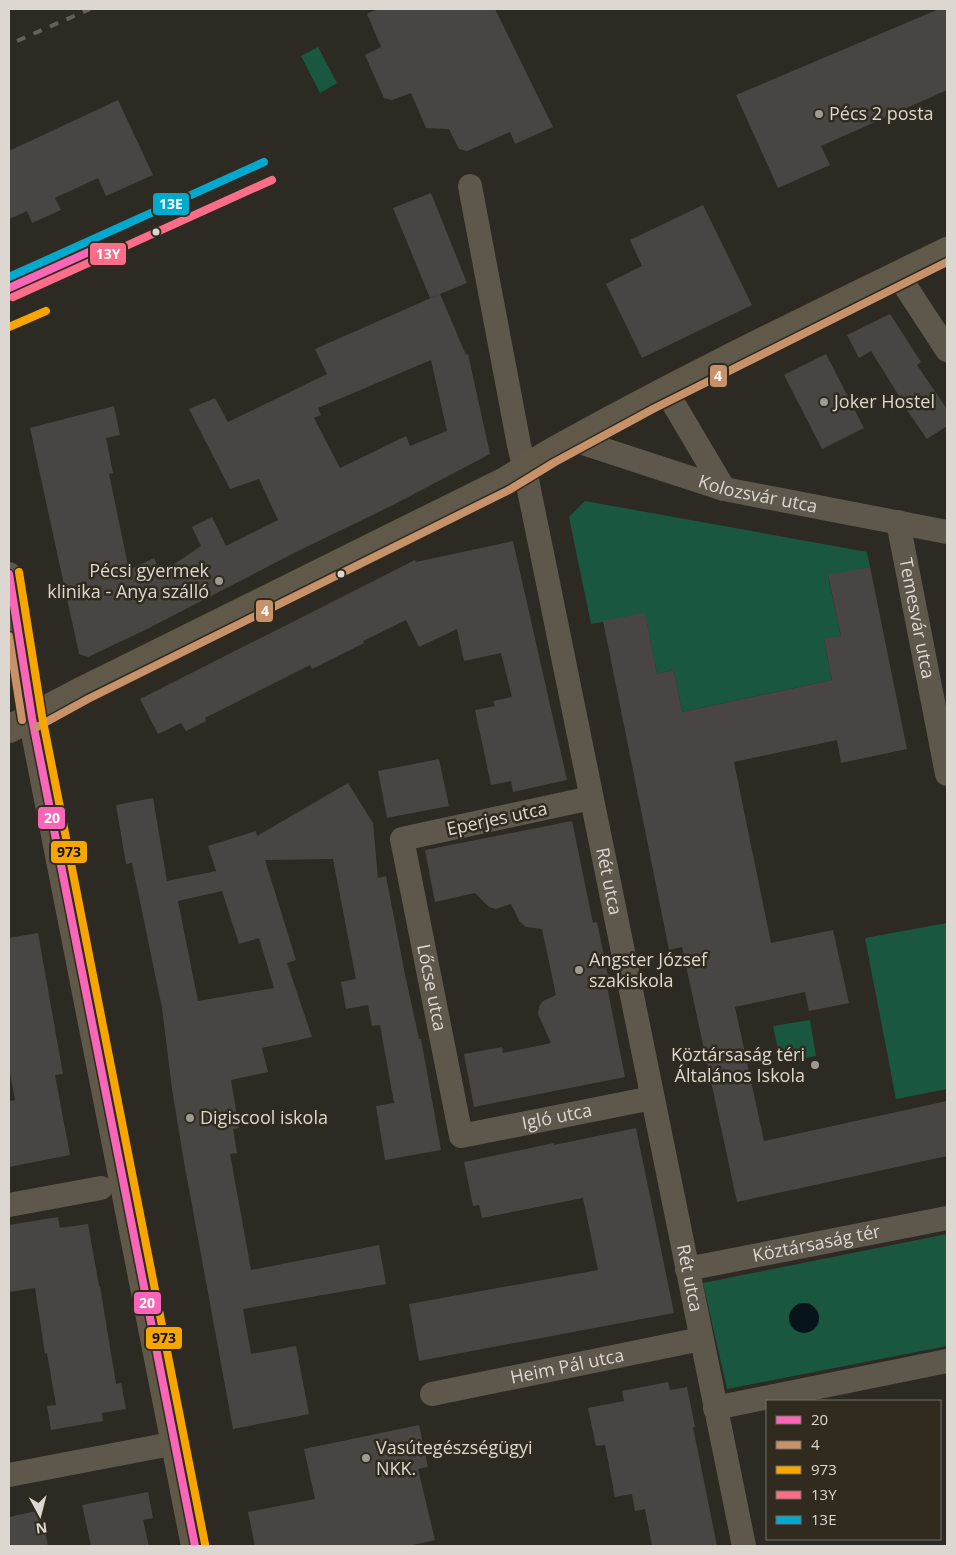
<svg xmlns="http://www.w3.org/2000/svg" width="956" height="1555" viewBox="0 0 956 1555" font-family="'Open Sans',sans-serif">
<rect width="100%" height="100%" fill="#2d2a23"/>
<path fill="#1a573f" d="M318,47L337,83L320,93L301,56Z
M585,501L867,552L870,567L828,576L841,636L824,640L832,680L682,712L674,670L657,674L645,614L591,624L569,517Z
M947,923V1089L896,1099L865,938Z
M810,1020L816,1056L781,1063L773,1026Z
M947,1234V1346L727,1389L703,1283Z"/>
<path fill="#07151a" d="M789 1318a15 15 0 1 1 30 0a15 15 0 1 1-30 0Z"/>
<path fill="#494543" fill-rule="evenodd" d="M377,9H495L553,127L515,144L510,132L467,151L459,149L449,129L426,128L411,93L392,100L384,98L365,55L381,47L367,14Z
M939,9H947V90L821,146L830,165L778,188L736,95Z
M118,100L153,175L106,196L98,178L55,198L61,210L32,223L27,211L9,219V151Z
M431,193L467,283L430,298L393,208Z
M703,205L752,305L642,358L606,284L642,266L630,240Z
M440,294L466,355L468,354L490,454L393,505L294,553L145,630L88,657L79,654L30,428L114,406L120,435L106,438L113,473L109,474L129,570L154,558L161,573L201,546L192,527L212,517L226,546L278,520L259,479L230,489L189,409L215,398L228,422L327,374L315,349ZM431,360L447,431L410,446L406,436L340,468L314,418L321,415L318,408Z
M890,314L921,362L917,365L947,409V426L927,439L900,400L901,399L871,351L859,358L847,335Z
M826,354L864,428L822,449L784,375Z
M513,541L567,780L513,792L511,781L491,785L475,710L495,706L493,701L512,697L501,653L464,661L457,629L419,647L406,620L363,641L364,643L312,669L310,665L205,718L206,721L186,731L181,723L158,734L140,699L415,560L416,562Z
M870,567L907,749L841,763L837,740L734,762L771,943L833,930L849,1003L809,1011L805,992L735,1007L764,1141L947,1101V1156L737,1202L682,947L669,950L603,621L645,613L657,674L674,670L682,712L832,680L824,639L841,636L828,575Z
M439,759L449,806L387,818L378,771Z
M348,783L373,823L378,878L386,876L404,970L419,1039H421L441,1150L385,1160L376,1106L394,1103L380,1025L372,1026L368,1005L346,1009L341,982L356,979L333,859L265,860L296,960L287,963L312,1037L262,1048L268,1072L231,1080L239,1128L233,1129L237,1153L230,1154L251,1270L379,1245L386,1284L243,1309L251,1354L296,1346L309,1414L233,1429L184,1162L172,1089L162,1008L132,863L126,864L116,805L153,798L167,881L216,871L208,846L256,831L257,836ZM222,891L239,944L259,938L274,988L198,1001L178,901Z
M572,821L593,923L597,922L610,986H607L625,1077L474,1107L464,1054L502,1047L503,1053L551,1043L538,1014L539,1007L543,1001L556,995L542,929L526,927L520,922L511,904L496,909L489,907L475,893L435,902L425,850Z
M38,933L63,1074L55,1075L70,1155L9,1167V1101L15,1100L9,1067V938Z
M636,1128L674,1313L419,1361L409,1304L598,1270L583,1198L482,1218L479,1205L473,1206L464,1162L554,1143V1145Z
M58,1217L60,1228L88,1224L99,1286H100L116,1384L121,1383L126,1409L102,1413L103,1421L51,1430L47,1406L56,1405L47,1353L45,1354L35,1288L9,1292V1225Z
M668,1382L670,1390L687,1387L695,1427H693L717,1546H652L645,1509L635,1511L632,1494L615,1497L605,1445L596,1446L588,1408L624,1401L622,1391Z
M419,1425L428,1467L418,1469L435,1540L409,1546H255L248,1512L315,1499L304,1449Z
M148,1492L153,1518L143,1520L149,1546H91L82,1505Z
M41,1510L48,1546H9V1517Z"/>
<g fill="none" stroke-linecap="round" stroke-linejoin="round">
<g stroke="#5e584c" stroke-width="24">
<path id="s1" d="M470,186L519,445L525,470L744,1546"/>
<path d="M898,275L947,350"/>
<path d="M666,391L724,489"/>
<path id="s2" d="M574,440L724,489L947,532"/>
<path id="s3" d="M898,522L947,774"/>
<path d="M9,574L32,718"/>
<path id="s4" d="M591,798L402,839L461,1136L652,1098"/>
<path d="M9,1205L101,1188"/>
<path id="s5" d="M687,1269L947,1218"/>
<path id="s6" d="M432,1394L701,1339"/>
<path d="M715,1408L947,1361"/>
<path d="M9,1475L176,1443"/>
</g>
<path stroke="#605949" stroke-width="28" d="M32,718L195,1546
M9,729L83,690L505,481C520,472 535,462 550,453C680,380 814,316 947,251"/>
<path stroke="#646057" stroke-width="4" stroke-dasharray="9 9" stroke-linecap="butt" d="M17,41L90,9"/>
<defs>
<path id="bus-1" d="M9,288L100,247
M9,574L32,718L195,1546"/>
<path id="bus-2" d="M9,636L22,720
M37,727L88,699L509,490L555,462L653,409L947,262"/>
<path id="bus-3" d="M9,327L46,311
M19,572L42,716L205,1544"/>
<path id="bus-4" d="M13,297L272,180"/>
<path id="bus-5" d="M9,277L264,162"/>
</defs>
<use href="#bus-1" stroke="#312b1f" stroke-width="11"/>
<use href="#bus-2" stroke="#312b1f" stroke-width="11"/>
<use href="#bus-3" stroke="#312b1f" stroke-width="11"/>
<use href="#bus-4" stroke="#312b1f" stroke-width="11"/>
<use href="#bus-5" stroke="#312b1f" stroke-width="11"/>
<use href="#bus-1" stroke="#fa66b7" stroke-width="8"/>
<use href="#bus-2" stroke="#c7916a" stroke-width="8"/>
<use href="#bus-3" stroke="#f7a600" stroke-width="8"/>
<use href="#bus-4" stroke="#fb6d88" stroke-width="8"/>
<use href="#bus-5" stroke="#00a9ce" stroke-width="8"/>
</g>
<g fill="#9f9b94" stroke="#312b1f" stroke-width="2">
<circle cx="819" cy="114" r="5"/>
<circle cx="824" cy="402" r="5"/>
<circle cx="219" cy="581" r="5"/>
<circle cx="579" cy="970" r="5"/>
<circle cx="815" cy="1065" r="5"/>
<circle cx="190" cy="1118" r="5"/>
<circle cx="366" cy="1458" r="5"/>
</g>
<g fill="#dcd8d1" stroke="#312b1f" stroke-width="2">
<circle cx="156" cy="232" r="4.5"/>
<circle cx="341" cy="574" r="4.5"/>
</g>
<g text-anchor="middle" stroke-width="5" stroke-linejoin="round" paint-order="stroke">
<g font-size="18" fill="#dcd8d1" stroke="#312b1f" text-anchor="start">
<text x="829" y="120">Pécs 2 posta</text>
<text x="834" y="408">Joker Hostel</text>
<text x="209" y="577" text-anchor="end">Pécsi gyermek<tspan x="209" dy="21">klinika - Anya szálló</tspan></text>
<text x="589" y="966">Angster József<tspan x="589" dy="21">szakiskola</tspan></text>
<text x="805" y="1061" text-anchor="end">Köztársaság téri<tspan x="805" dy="21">Általános Iskola</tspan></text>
<text x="200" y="1124">Digiscool iskola</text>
<text x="376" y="1454">Vasútegészségügyi<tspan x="376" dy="21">NKK.</tspan></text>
</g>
<g font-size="18" fill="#dcd8d1" stroke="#312b1f">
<text dy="6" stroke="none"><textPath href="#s2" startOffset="192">Kolozsvár utca</textPath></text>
<text dy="6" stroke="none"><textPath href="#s3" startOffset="98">Temesvár utca</textPath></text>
<text transform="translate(497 819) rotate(-12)" y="6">Eperjes utca</text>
<text dy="6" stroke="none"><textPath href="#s1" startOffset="709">Rét utca</textPath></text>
<text dy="6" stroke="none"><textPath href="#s4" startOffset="345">Lőcse utca</textPath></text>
<text dy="6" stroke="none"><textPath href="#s4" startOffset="594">Igló utca</textPath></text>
<text dy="6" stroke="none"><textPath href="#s5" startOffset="132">Köztársaság tér</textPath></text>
<text dy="6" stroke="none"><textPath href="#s1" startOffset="1114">Rét utca</textPath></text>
<text dy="6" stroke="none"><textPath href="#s6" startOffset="138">Heim Pál utca</textPath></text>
</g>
</g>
<g stroke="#312b1f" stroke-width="2">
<rect x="152" y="192" width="38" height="24" rx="5" fill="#00a9ce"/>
<rect x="89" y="242" width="38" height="24" rx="5" fill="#fb6d88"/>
<rect x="709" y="364" width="19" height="24" rx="5" fill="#c7916a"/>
<rect x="255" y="599" width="19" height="24" rx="5" fill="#c7916a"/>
<rect x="37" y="806" width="29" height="24" rx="5" fill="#fa66b7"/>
<rect x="50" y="840" width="38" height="24" rx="5" fill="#f7a600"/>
<rect x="133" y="1291" width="29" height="24" rx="5" fill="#fa66b7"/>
<rect x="145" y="1326" width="38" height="24" rx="5" fill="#f7a600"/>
</g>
<g font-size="14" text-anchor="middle" font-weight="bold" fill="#fff">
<text x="171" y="209">13E</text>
<text x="108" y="259">13Y</text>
<text x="718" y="381">4</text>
<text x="265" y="616">4</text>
<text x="52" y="823">20</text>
<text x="147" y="1308">20</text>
</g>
<g font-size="14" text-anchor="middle" font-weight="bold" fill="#111">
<text x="69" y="857">973</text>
<text x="164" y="1343">973</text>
</g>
<rect width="956" height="1555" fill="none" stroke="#dcd8d1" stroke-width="20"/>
<rect x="766" y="1400" width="175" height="140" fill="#312b1f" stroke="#757066"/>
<rect x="776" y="1416" width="25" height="8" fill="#fa66b7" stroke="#757066"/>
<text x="811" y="1425" font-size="15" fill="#dcd8d1">20</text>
<rect x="776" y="1441" width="25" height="8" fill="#c7916a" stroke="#757066"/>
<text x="811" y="1450" font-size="15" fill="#dcd8d1">4</text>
<rect x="776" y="1466" width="25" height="8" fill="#f7a600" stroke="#757066"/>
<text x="811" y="1475" font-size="15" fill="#dcd8d1">973</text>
<rect x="776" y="1491" width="25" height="8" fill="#fb6d88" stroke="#757066"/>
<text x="811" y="1500" font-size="15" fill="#dcd8d1">13Y</text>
<rect x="776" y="1516" width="25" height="8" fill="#00a9ce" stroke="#757066"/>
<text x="811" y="1525" font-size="15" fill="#dcd8d1">13E</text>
<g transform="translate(40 1515) rotate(173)" stroke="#312b1f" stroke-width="4" paint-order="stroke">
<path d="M0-4L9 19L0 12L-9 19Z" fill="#dcd8d1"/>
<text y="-8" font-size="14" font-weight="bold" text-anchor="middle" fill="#dcd8d1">N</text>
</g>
</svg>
